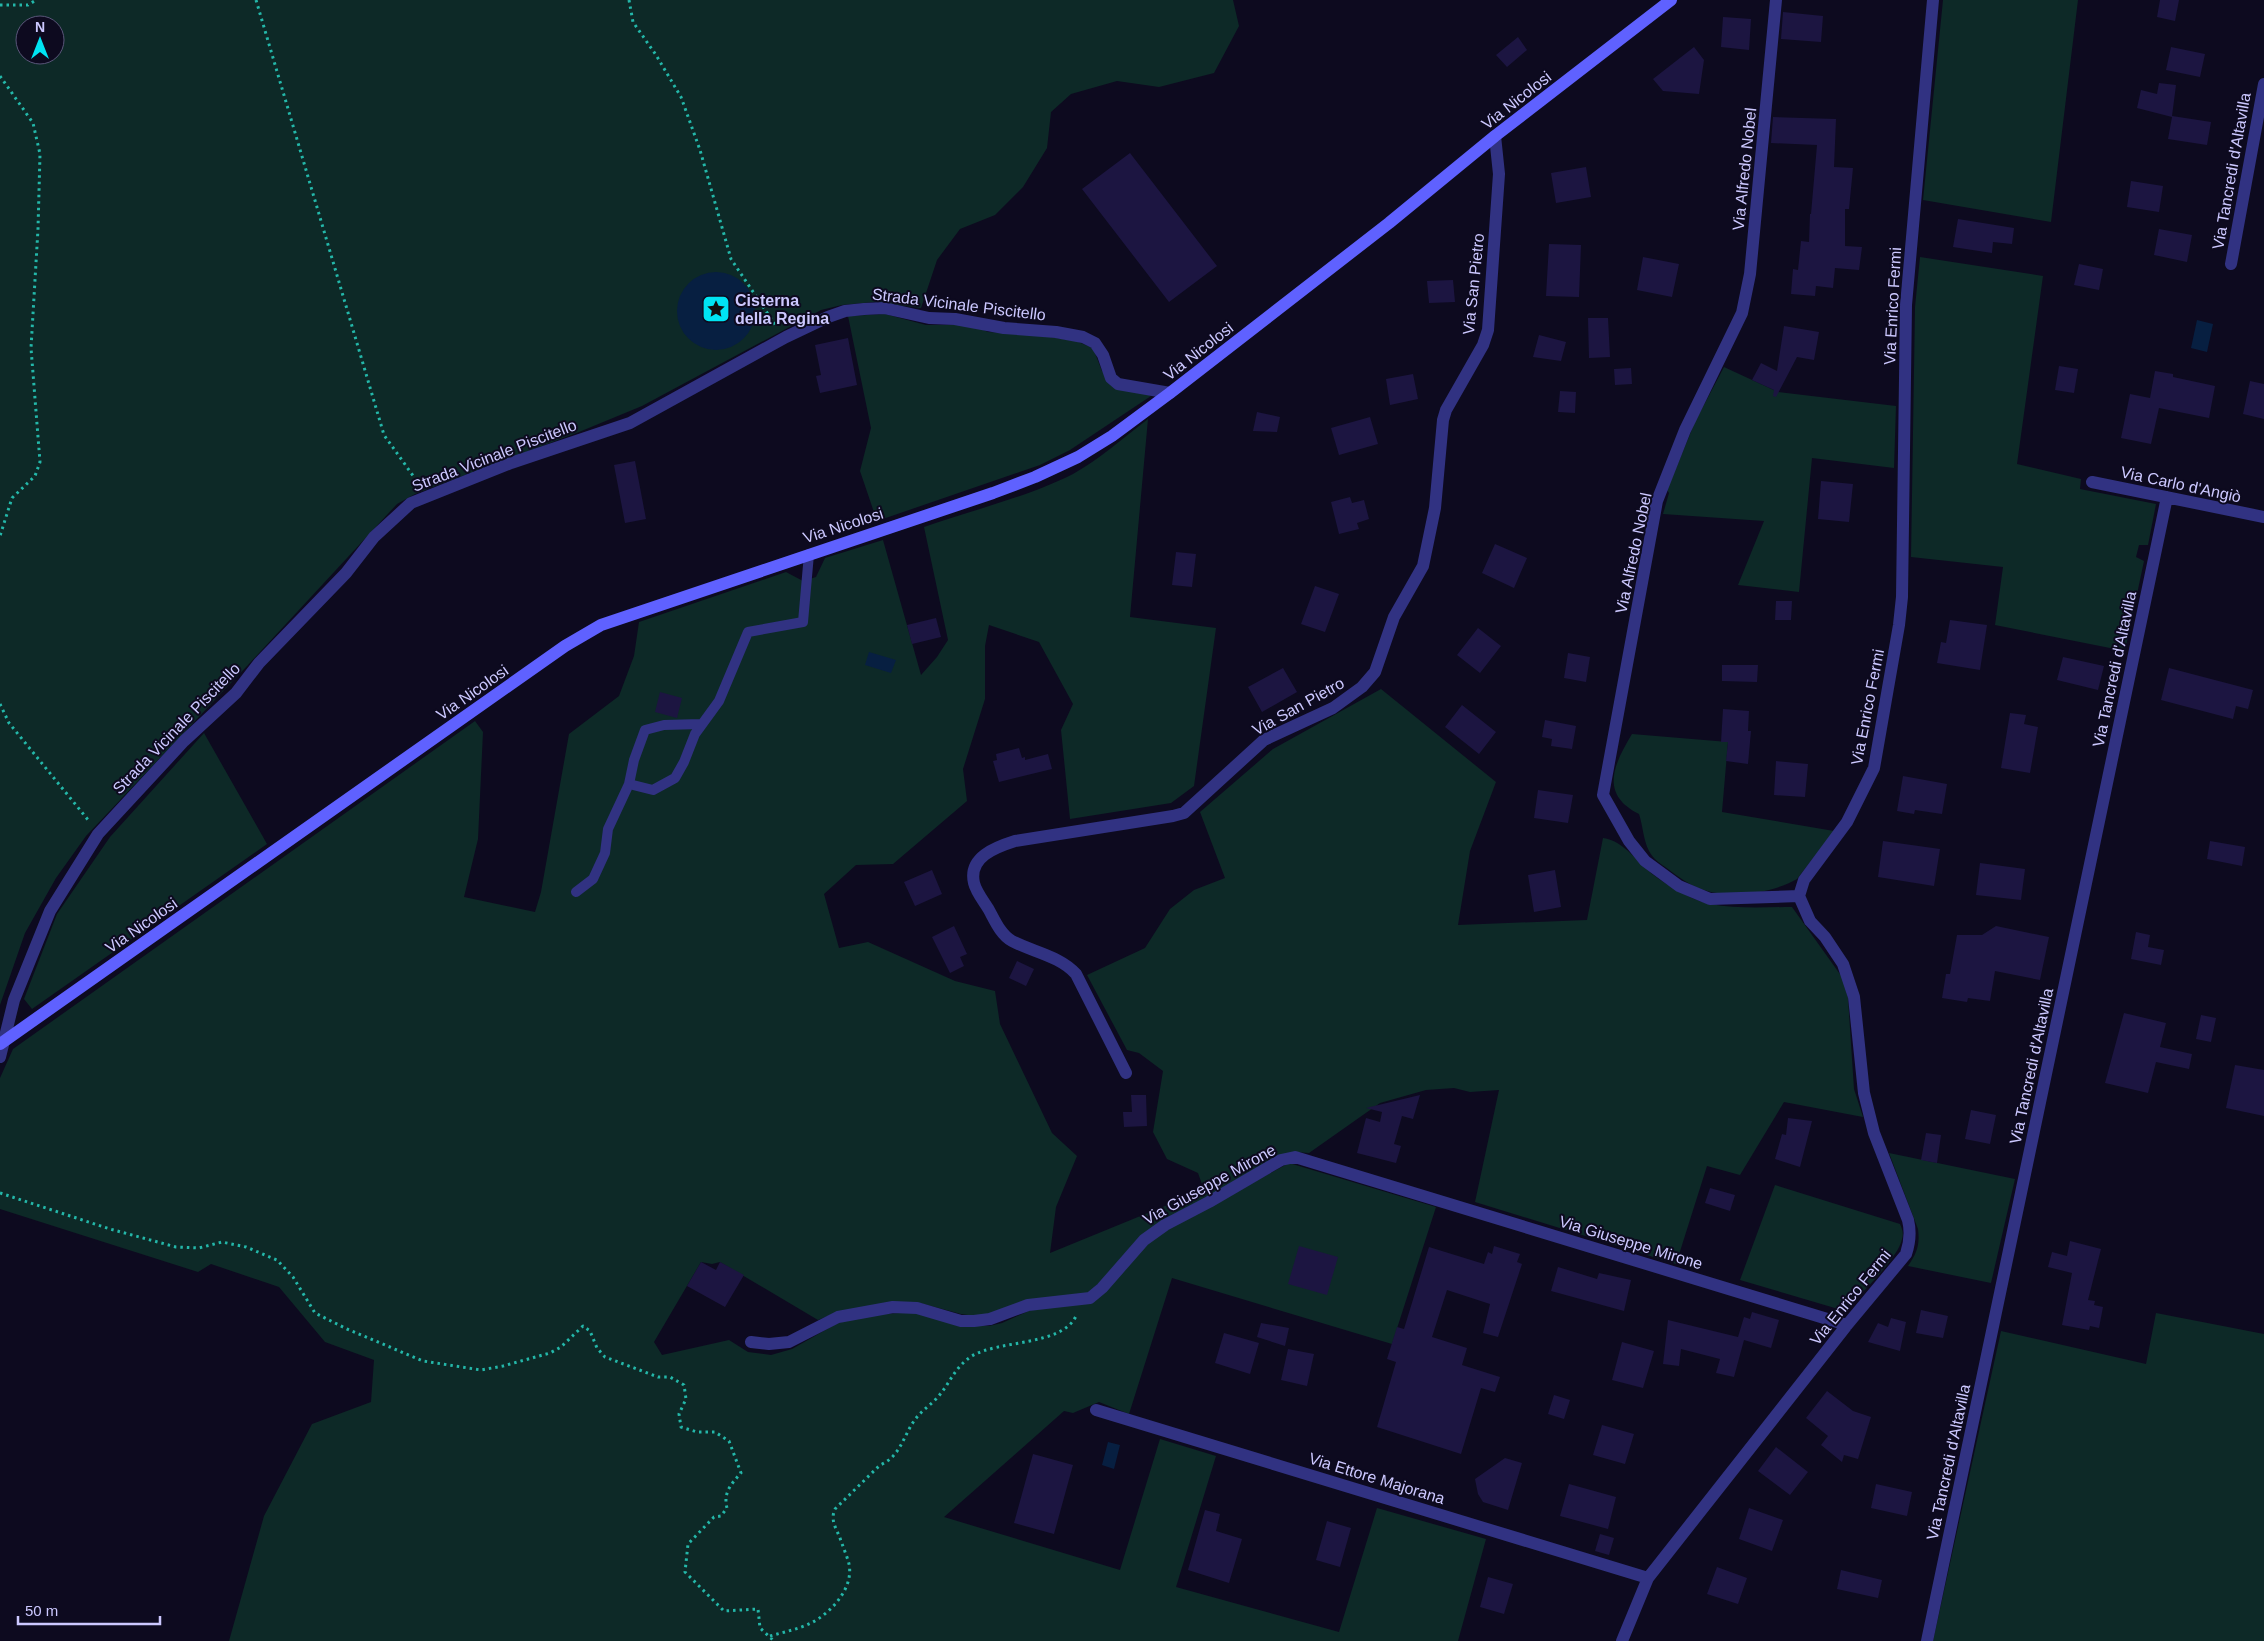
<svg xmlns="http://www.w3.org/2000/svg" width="2264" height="1641" viewBox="0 0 2264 1641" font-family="Arial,sans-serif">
<rect width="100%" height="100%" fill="#0d0a1f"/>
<path fill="#0d2927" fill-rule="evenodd" d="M0,0H1233L1239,26L1214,73L1159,87L1117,81L1071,94L1051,112L1047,148L1023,187L995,215L960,229L937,260L921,308L874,302L842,305L821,310L642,406L579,432L415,494L397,504L247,666L86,836L56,878L25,933L0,1005ZM25,25H55V55H25Z
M1943,0H2078L2051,222L1923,200Z
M1920,257L2043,276L2017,464L2081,479L2080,489L2156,504L2148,545H2139L2136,557L2144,561L2125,651L1995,625L2003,567L1911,557L1915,307Z
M885,314L926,325H972L988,332L1030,334L1076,341L1093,348L1102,371L1151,396L1070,450L1040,465L877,521L860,471L871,428L848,316Z
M1724,367L1778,392L1896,406L1894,468L1812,458L1799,592L1738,585L1764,521L1663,514L1669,493L1667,490L1695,422Z
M1148,419L1130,617L1216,628L1194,786L1171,803L1070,819L1061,730L1073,704L1039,642L989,625L985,646V699L963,769L967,801L893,864L856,865L824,894L839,948L868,942L955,981L995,991L1000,1024L1052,1133L1077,1156L1056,1207L1050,1253L1204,1190L1198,1173L1167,1159L1153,1132L1163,1071L1139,1053L1127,1050L1087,975L1145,948L1170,909L1194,890L1225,878L1200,812L1273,749L1381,689L1496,782L1470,851L1458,925L1587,920L1603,838C1625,841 1638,864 1655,876C1668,886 1694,901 1710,904C1737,909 1765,907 1792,907L1842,977L1848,998L1854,1089L1863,1117L1784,1102L1740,1175L1707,1166L1676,1264L1475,1202L1499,1090L1470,1092L1454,1088L1426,1090L1380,1103L1309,1153L1296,1152L1279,1157L1140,1236L1099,1283L1088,1293L1027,1300L997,1313L975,1316L961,1314L920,1303H886L835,1313L818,1320L720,1262L712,1264L701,1262L654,1342L662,1355L729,1340L748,1352L771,1355L792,1349L836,1324L852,1318L871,1315L913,1312L961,1325L989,1326L1002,1323L1033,1309L1091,1301L1108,1288L1148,1243L1168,1229L1289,1163L1436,1207L1392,1344L1172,1278L1129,1414L1099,1402L1073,1413L1064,1411L944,1517L1120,1570L1160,1439L1216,1456L1176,1587L1339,1632L1377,1508L1486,1539L1458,1641H229L264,1516L312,1424L371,1402L374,1360L325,1342L279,1287L211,1264L198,1272L0,1209V1078L13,1049L475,721L483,732L478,839L464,897L535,912L541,892L569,734L619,696L634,656L639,622L786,572L803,581L816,577L825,558L883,540L921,675L937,657L948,640L924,527C970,511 1030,496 1073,474C1100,459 1123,438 1148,419Z
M204,733L267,844L32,1009L24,999L57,914L110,837Z
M1632,734L1728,742L1722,812L1834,831L1797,879C1773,893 1731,899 1704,890C1691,886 1678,877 1668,869C1661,864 1653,859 1649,851C1643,839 1643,826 1639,814C1599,794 1614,764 1632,734Z
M1889,1153L2015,1179L1991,1283L1908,1266C1917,1253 1920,1245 1918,1229Z
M1775,1185L1900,1224C1902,1229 1904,1233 1902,1239C1898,1259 1859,1295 1845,1311L1740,1280Z
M2156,1313L2264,1334V1641H1933L2001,1331L2146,1364Z"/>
<path fill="#071f41" d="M677 311a39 39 0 1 1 78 0a39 39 0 1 1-78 0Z
M2197,320L2213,324L2207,352L2191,348Z
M869,652L896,660L891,673L865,665Z
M1108,1442L1120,1445L1114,1469L1102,1465Z"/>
<path fill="#1c1541" d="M2160,0H2179L2175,21L2157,17Z
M1783,12L1823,16L1821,42L1781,39Z
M1723,17L1751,19L1749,50L1721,47Z
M1518,37L1527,50L1507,67L1496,55Z
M1694,47L1704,60L1699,94L1663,91L1653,79Z
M2171,47L2205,54L2200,77L2166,70Z
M2159,83L2176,85L2172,116L2211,122L2207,145L2168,139L2172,117L2137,108L2141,90L2157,94Z
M1773,117L1836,119L1834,167L1853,168L1849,209H1845V246L1862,247L1859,270L1835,268L1833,288L1816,286L1815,296L1791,294L1793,269L1798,270L1801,241L1809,242L1810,214H1811L1817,145L1771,143Z
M1130,153L1217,266L1169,302L1082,189Z
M1586,167L1591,197L1556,203L1551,173Z
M2131,181L2163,186L2159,212L2127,207Z
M1958,219L2014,228L2012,244L1993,242L1992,253L1953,247Z
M2159,229L2192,235L2187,262L2154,255Z
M1549,244L1581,245L1579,297L1546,296Z
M1643,257L1679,264L1672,297L1637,290Z
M2079,264L2103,269L2099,290L2074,285Z
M1453,280L1455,302L1429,303L1427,281Z
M1588,318H1608L1610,357L1589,358Z
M1784,326L1819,332L1814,360L1797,357L1776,397L1773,396L1774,390L1752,380L1761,363L1777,371Z
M1539,335L1566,342L1561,361L1533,357Z
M848,338L857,385L820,393L816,376L821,375L815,345Z
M2059,366L2078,369L2074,393L2055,390Z
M1631,368L1632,384L1615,385L1614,369Z
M2155,371L2173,374V377L2215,386L2209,418L2159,408L2151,444L2121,438L2130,394L2150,398Z
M1413,374L1418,399L1390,405L1386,379Z
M2250,381L2264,384V419L2243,414Z
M1560,391L1576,392L1575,413L1558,412Z
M1257,412L1280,417L1277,432L1253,431Z
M1370,417L1378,444L1339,455L1331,428Z
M635,461L646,519L625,523L614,465Z
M1821,481L1853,484L1849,522L1818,519Z
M1350,497L1352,503L1364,500L1369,519L1357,523L1359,529L1339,534L1331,502Z
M1495,544L1527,558L1514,588L1482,573Z
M1176,552L1196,554L1192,587L1172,585Z
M1315,586L1339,594L1325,632L1301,624Z
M1776,601H1792L1791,620H1775Z
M936,618L941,637L912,644L907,625Z
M1950,620L1987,625L1980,670L1937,663L1941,642L1946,643Z
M1478,628L1501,646L1480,673L1457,655Z
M1568,653L1590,657L1586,682L1564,678Z
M2063,657L2104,666L2098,690L2057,680Z
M1722,665H1758L1757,682L1722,681Z
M1283,668L1297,692L1262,712L1248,687Z
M2169,668L2253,690L2248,709L2236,706L2233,719L2161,700Z
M660,692L682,698L677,718L655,712Z
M1462,705L1496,732L1479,754L1445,727Z
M1723,709L1749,711L1748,731H1751L1748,764L1726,761L1728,742H1721Z
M2010,713L2026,715L2024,724L2038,727L2030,773L2001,768Z
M1545,720L1576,726L1572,749L1551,746L1552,739L1542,737Z
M1019,748L1022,758L1025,757V760L1048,754L1052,769L999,782L993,761L997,760L996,754Z
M1776,761L1808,764L1805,797L1774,795Z
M1903,776L1947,784L1942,814L1915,810L1914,814L1897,811Z
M1538,790L1573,795L1568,823L1534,818Z
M1883,841L1940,849L1934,886L1878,877Z
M2210,841L2245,847L2242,866L2207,859Z
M1980,863L2025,869L2021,900L1976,895Z
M932,870L942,894L915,906L904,882Z
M1555,870L1561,907L1534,912L1528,875Z
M954,926L967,954L960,957L964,966L950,973L932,937Z
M1996,926L2049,937L2040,980L1995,971L1990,1001L1968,998L1967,1002L1942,998L1946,974H1950L1957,935H1982Z
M2136,932L2150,935L2148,947L2164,950L2161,965L2131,959Z
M1017,961L1034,969L1026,986L1009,978Z
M2124,1013L2166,1023L2160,1047L2192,1054L2189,1069L2156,1062L2148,1093L2105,1083Z
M2201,1015L2216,1018L2211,1042L2196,1039Z
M2235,1065L2264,1070V1116L2226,1108Z
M1131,1095H1146L1147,1126L1124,1127L1123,1112H1132Z
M1420,1095L1413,1119L1402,1116L1394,1144L1401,1146L1396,1163L1357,1153L1366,1118L1380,1122L1382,1112L1366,1108Z
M1971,1110L1996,1115L1990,1144L1965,1139Z
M1788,1118L1812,1121L1800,1167L1775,1159L1782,1134L1786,1135Z
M1926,1133L1941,1135L1937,1163L1921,1160Z
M1710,1188L1735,1195L1730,1211L1705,1203Z
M2070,1241L2101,1249L2088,1300L2095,1301L2094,1305L2103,1307L2099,1328L2090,1326L2089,1330L2062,1325L2072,1273L2048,1267L2052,1252L2067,1256Z
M1299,1246L1338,1257L1327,1295L1288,1284Z
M1494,1246L1520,1254L1517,1262L1522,1264L1498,1337L1483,1333L1490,1304L1447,1290L1432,1337L1467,1348L1462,1365L1500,1377L1495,1392L1481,1388L1461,1454L1377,1427L1396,1362L1387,1359L1397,1327L1404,1329L1429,1247L1484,1264L1488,1252L1492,1254Z
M701,1262L716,1270L720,1262L744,1275L725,1307L687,1286Z
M1558,1267L1597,1279L1599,1273L1631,1280L1624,1311L1551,1291Z
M1921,1310L1948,1316L1943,1338L1916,1333Z
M1752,1312L1779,1320L1771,1348L1744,1340L1734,1377L1716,1373L1720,1359L1681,1349L1679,1366L1663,1364L1668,1320L1738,1337L1744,1317L1750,1319Z
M1891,1318L1906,1322L1900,1351L1868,1342L1878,1323L1888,1327Z
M1261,1323L1289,1328L1285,1346L1257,1337Z
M1224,1333L1259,1343L1250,1374L1215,1363Z
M1622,1342L1654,1351L1643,1388L1612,1380Z
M1288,1349L1314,1354L1307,1386L1281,1380Z
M1827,1391L1853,1411L1871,1417L1858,1459L1844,1455L1842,1462L1821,1445L1828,1436L1806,1418Z
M1554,1395L1570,1400L1564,1419L1548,1414Z
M1602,1425L1634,1434L1625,1464L1593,1455Z
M1776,1447L1808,1472L1790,1495L1758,1471Z
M1033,1454L1073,1465L1054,1534L1014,1523Z
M1505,1458L1522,1463L1508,1510L1483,1502L1478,1494L1475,1479Z
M1569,1484L1616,1497L1608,1529L1560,1516Z
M1876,1484L1912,1492L1907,1516L1871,1508Z
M1749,1508L1783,1520L1772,1551L1739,1539Z
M1205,1510L1220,1514L1216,1531L1242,1539L1229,1583L1188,1570Z
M1327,1521L1351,1528L1340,1567L1316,1560Z
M1600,1534L1614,1538L1609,1555L1595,1551Z
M1717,1567L1747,1578L1738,1604L1707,1594Z
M1841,1570L1882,1580L1878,1598L1837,1589Z
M1488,1577L1513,1584L1504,1614L1480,1607Z"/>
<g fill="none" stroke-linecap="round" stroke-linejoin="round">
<path stroke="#24b7a9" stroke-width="3" stroke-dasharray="2.5 4" stroke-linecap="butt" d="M256,0L384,435L419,484
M629,0L633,22L656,55L681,97L700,150L731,259L776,326
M0,5H28L36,0
M0,76L33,123L40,154L38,229L31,348L40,462L35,476L12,498L0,536
M0,704L9,723L89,821
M0,1193L110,1229L176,1247L199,1248L222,1242L246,1247L277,1260L293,1277L315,1313L347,1329L423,1361L481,1370L503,1366L550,1353L561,1347L583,1326L590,1331L597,1348L605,1357L658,1377H670L684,1385L686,1399L679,1414L681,1427L697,1432H715L729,1441L741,1473C731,1484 723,1493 727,1508L721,1516L714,1517L688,1544L685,1572L724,1611L758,1609L760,1628L774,1641
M770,1636C784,1632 799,1629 811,1623C831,1613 854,1588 849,1564C847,1556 843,1547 840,1538C836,1528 830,1520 835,1509L880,1465C900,1457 903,1437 914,1421C920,1412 928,1407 935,1400C950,1385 953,1368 972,1356C998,1340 1062,1346 1076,1316"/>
<path stroke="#313282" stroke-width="10" d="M701,724L664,725L645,730L634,760L629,784L653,790L675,778L684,762L695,734L719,701L748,632L803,622L809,554
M576,892L593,879L605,853L608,829L629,784"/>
<path stroke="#313282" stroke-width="12" d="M1776,0L1750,274L1742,313L1685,430L1657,501L1603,795L1629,841L1645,861L1679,886L1710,899L1799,896
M2231,264L2264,84
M2092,482L2264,517
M0,1057L14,1000L50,911L98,834L184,741L236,693L259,663L346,573L374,537L411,503L511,463L630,423L786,337L828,317L845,311L864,309L884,308L929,318L955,319L1004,328L1056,332L1083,337L1095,343L1103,355L1111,378L1118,384L1170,393
M1126,1073L1076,974C1060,956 1033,952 1012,941C1001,935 995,921 989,910C985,903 976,892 974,883C968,857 996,847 1015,841L1173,816L1184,813L1264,740L1333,708L1362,687L1375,672L1394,617L1423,566L1435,508L1443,420L1446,410L1483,345L1488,330L1499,174L1495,136
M751,1342L769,1344L789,1342L838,1317L893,1307L917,1308L961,1321H974L990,1319L1028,1305L1090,1298L1102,1288L1144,1240L1165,1225L1209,1202L1281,1160L1295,1157L1847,1325
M1096,1410L1648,1578
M1622,1641L1648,1578L1847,1325L1906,1254C1910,1242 1911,1232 1908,1220L1874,1133L1864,1093L1854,997L1843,964L1825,937L1810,921L1799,896L1804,880L1847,822L1874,768L1899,625L1902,597L1906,305L1933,0
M1927,1641L2167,497"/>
<path stroke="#5f61ff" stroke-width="12" d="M0,1044L565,646L601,625L993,493L1035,477L1078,457L1112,436L1170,393L1389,223L1495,136L1671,0"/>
</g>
<defs>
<symbol id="sight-square" viewBox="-11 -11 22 22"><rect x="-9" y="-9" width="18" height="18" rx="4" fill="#00e4f3" stroke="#0d0a1f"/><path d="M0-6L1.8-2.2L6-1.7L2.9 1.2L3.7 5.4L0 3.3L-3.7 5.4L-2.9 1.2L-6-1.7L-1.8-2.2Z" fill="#111"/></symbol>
</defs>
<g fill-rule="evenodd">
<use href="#sight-square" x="700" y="293" width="32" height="32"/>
</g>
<g text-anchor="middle" stroke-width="4" stroke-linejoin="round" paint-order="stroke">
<g font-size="16" fill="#ccc8ff" stroke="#0d0a1f">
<text transform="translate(1516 100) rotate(-38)" y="6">Via Nicolosi</text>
<text transform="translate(1744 169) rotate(-84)" y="6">Via Alfredo Nobel</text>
<text transform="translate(2231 171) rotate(-80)" y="6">Via Tancredi d'Altavilla</text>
<text transform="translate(1473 284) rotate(-84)" y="6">Via San Pietro</text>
<text transform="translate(959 304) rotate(7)" y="6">Strada Vicinale Piscitello</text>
<text transform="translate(1892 306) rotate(-87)" y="6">Via Enrico Fermi</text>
<text transform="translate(1198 351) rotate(-38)" y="6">Via Nicolosi</text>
<text transform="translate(494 455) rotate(-21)" y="6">Strada Vicinale Piscitello</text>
<text transform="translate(2181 484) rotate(12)" y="6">Via Carlo d'Angiò</text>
<text transform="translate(843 525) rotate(-18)" y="6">Via Nicolosi</text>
<text transform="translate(1633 553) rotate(-78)" y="6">Via Alfredo Nobel</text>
<text transform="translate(2114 669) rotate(-78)" y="6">Via Tancredi d'Altavilla</text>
<text transform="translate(472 692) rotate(-35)" y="6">Via Nicolosi</text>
<text transform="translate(1298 706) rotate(-29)" y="6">Via San Pietro</text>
<text transform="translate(1867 707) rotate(-79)" y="6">Via Enrico Fermi</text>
<text transform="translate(176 728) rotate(-46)" y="6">Strada Vicinale Piscitello</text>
<text transform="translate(141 925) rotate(-35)" y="6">Via Nicolosi</text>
<text transform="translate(2031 1066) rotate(-78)" y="6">Via Tancredi d'Altavilla</text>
<text transform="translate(1209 1184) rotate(-29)" y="6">Via Giuseppe Mirone</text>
<text transform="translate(1631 1242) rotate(17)" y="6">Via Giuseppe Mirone</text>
<text transform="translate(1850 1297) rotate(-51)" y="6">Via Enrico Fermi</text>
<text transform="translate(1948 1462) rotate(-78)" y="6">Via Tancredi d'Altavilla</text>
<text transform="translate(1377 1478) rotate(17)" y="6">Via Ettore Majorana</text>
</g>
<g font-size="16" font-weight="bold" fill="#ccc8ff" stroke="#0d0a1f" text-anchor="start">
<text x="735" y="306">Cisterna<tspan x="735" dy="18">della Regina</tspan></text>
</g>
</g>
<g transform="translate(40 40)"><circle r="24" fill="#0d0a1f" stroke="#595679"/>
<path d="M0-4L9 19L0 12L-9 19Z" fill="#00e4f3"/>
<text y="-8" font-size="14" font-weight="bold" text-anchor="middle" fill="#ccc8ff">N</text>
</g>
<path d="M18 1616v8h142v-8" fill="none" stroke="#ccc8ff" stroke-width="2.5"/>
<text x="25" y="1616" font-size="15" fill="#ccc8ff" stroke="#0d0a1f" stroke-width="4" paint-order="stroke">50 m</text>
</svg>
